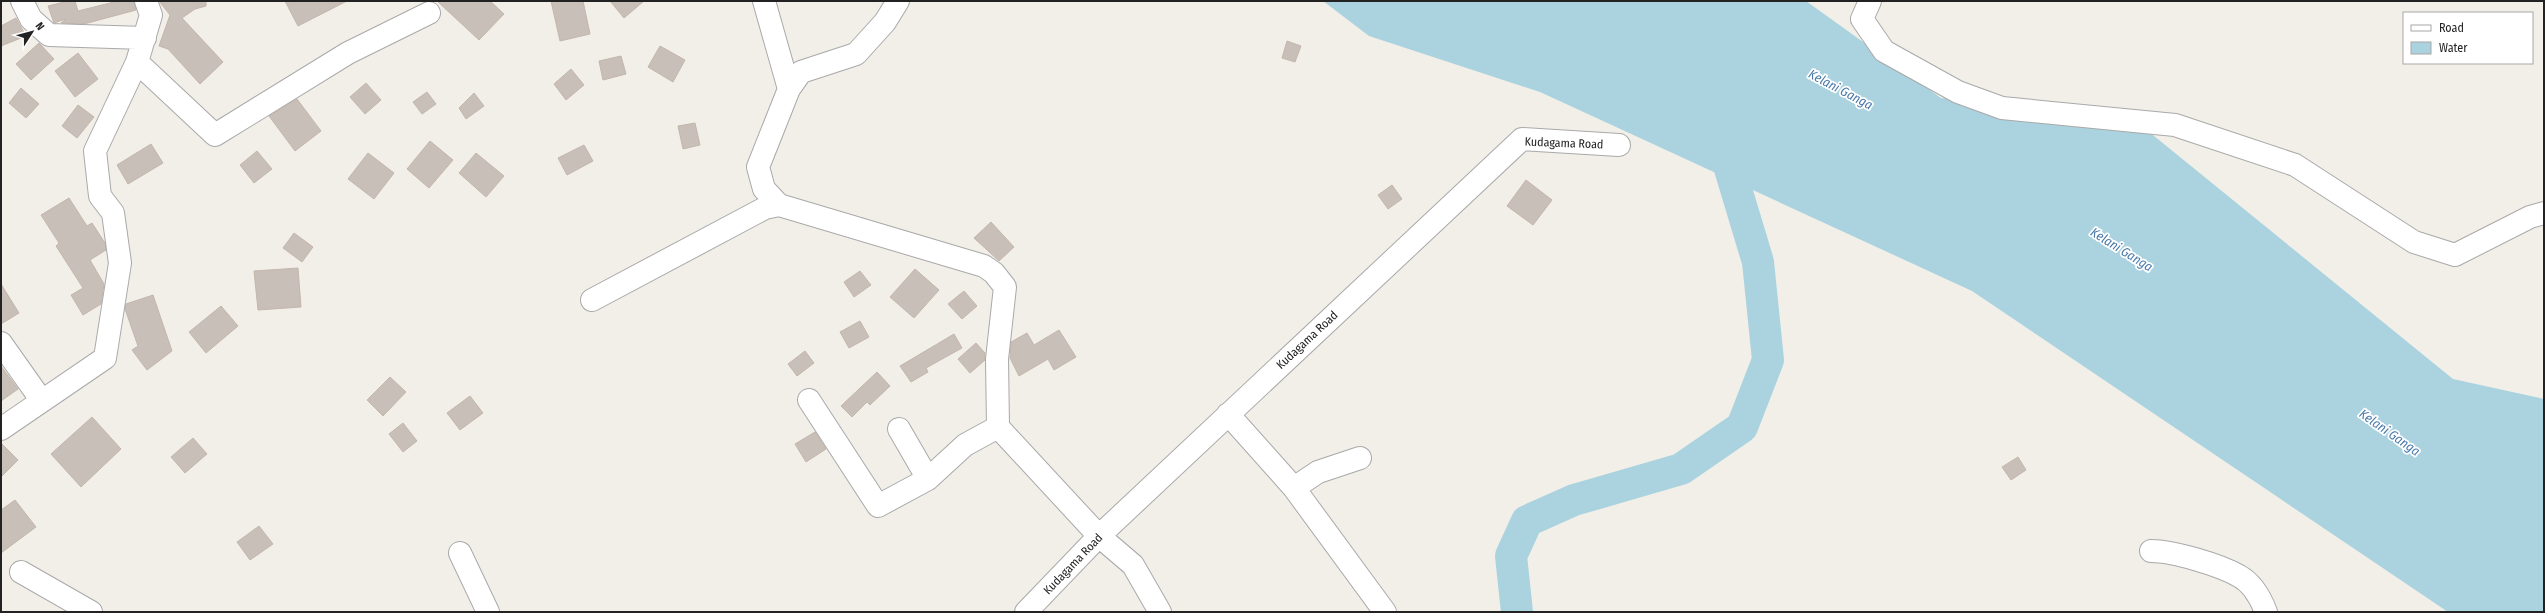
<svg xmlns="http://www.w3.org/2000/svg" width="2545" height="613" viewBox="0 0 2545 613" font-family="'Fira Sans Condensed',sans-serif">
<rect width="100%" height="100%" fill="#f2efe9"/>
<path fill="#aad3df" d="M1323,1H1806L1941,98L2127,114L2453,379L2544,399V612H2448L1972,291L1540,92L1369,36Z"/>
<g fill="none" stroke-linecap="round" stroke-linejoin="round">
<path stroke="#aad3df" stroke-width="32" d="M1517,612L1511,556L1527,521L1574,500L1681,469L1742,427L1768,360L1758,262L1721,139"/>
</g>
<path fill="#c7bfb8" stroke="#c4b6ab" d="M68,1H75L78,11L118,1H134L136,10L84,24L61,23L66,19L54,23L48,6Z
M159,1H206V6L195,9L182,18L223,62L200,84L168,49L159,46L170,15Z
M285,1H347L298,26Z
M437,1H490L504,14L479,40Z
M551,1H583L590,34L560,41Z
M610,1H644L624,18Z
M16,18L26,36L1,46V26Z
M1287,41L1301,46L1295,62L1282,58Z
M39,43L54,59L31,80L16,64Z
M660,46L685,60L673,82L648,67Z
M78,53L98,79L75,97L55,71Z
M621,56L626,74L603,80L599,61Z
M571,69L584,85L566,100L554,84Z
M366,83L381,100L365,114L350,97Z
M21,88L39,104L26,118L9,103Z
M427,92L436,104L422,114L413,102Z
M474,93L484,106L466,119L459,108Z
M297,99L321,131L295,151L269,116Z
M78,105L94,117L77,138L62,126Z
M695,123L700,145L683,149L678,126Z
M430,141L453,160L429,188L407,169Z
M151,144L163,163L128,184L117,165Z
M584,145L593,161L567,175L558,158Z
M257,151L272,169L254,183L240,165Z
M368,153L394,173L374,199L348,179Z
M476,153L504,176L486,197L459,173Z
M1526,180L1552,200L1533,225L1507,206Z
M1392,185L1402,199L1388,209L1378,195Z
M69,198L87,226L92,223L105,243L106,250L90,260L104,284L101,304L83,315L71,295L83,288L56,246L59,243L41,215Z
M991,222L1014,247L999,261L974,238Z
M294,233L313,247L302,262L283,248Z
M298,268L301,307L258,310L254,271Z
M915,269L939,290L914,318L890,297Z
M860,271L871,285L854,297L844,282Z
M1,284L19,313L1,324Z
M964,291L977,306L962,319L948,304Z
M153,295L172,351L147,370L132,350L138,346L125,309L126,304Z
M221,306L238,326L206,353L189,332Z
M860,321L869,337L849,348L840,332Z
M1059,330L1076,357L1054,370L1048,359L1019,376L1010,358L1011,342L1027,333L1034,345Z
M954,334L962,348L926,368L928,372L911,382L900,366Z
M976,343L985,353V360L970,373L958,359Z
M805,351L814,363L797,376L788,364Z
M1,366L18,389L1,401Z
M877,372L890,386L870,405L867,402L852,417L841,406Z
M390,377L406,392L383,416L367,400Z
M470,396L483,413L460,430L447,413Z
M92,417L121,449L81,487L51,454Z
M403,423L417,441L403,452L389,434Z
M815,432L826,449L806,462L795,444Z
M193,438L207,454L185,473L171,457Z
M1,443L18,460L1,477Z
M2018,457L2026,470L2011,480L2002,467Z
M15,500L36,527L1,553V510Z
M259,526L273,544L250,560L237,542Z"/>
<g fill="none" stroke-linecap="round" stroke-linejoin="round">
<defs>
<path id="minor" d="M22,1L31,19L49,35L145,38
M764,1L789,89
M898,1L885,22L856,54L801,72L789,89L758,167L764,189L779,205L984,266L994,273L1005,287L997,359L998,427L1099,536L1133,565L1160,612
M1870,1L1862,19L1884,51L1958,92L2002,108L2175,125L2295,165L2414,242L2455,255L2530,217L2544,213
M137,62L215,135L348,53L429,13
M592,300L765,208L779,205
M1,343L42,401
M809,400L878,506L928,479L965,445L998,427
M1228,414L1294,488L1385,612
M1,429L105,358L120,263L113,213L100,196L95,151L137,62L151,15L146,1
M899,429L928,479
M1294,488L1318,472L1360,458
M2151,551C2173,551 2220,565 2239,576C2252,583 2261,599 2266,612
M460,553L488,612
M21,572L91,612
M1026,612L1099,536L1522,139L1619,145"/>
</defs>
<use href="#minor" stroke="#a9a9a9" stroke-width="24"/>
<use href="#minor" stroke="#fff" stroke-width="22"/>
</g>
<g text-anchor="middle" stroke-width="3.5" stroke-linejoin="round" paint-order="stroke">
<g font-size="12" fill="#222" stroke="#fff">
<text transform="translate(1564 143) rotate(2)" y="4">Kudagama Road</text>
<text transform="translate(1307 340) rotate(-43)" y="4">Kudagama Road</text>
<text transform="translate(1073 564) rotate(-46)" y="4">Kudagama Road</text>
</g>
<g font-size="13" font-style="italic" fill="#4a7aab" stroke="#fff">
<text transform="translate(1841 89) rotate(28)" y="5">Kelani Ganga</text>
<text transform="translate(2122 249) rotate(32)" y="5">Kelani Ganga</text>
<text transform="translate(2390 432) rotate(35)" y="5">Kelani Ganga</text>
</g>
</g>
<rect width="2545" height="613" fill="none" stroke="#222222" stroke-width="4"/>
<rect x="2403" y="12" width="130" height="52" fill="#ffffff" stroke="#a7a7a7"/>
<rect x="2411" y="25" width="20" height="6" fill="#ffffff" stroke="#a7a7a7"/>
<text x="2439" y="32" font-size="12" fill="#222222">Road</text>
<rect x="2411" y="42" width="20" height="12" fill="#aad3df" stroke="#a7a7a7"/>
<text x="2439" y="52" font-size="12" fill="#222222">Water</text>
<g transform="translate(32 32) rotate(54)" stroke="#ffffff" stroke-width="3" paint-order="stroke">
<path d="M0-3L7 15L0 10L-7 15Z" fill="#222222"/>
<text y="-6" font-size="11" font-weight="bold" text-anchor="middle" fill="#222222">N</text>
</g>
</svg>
